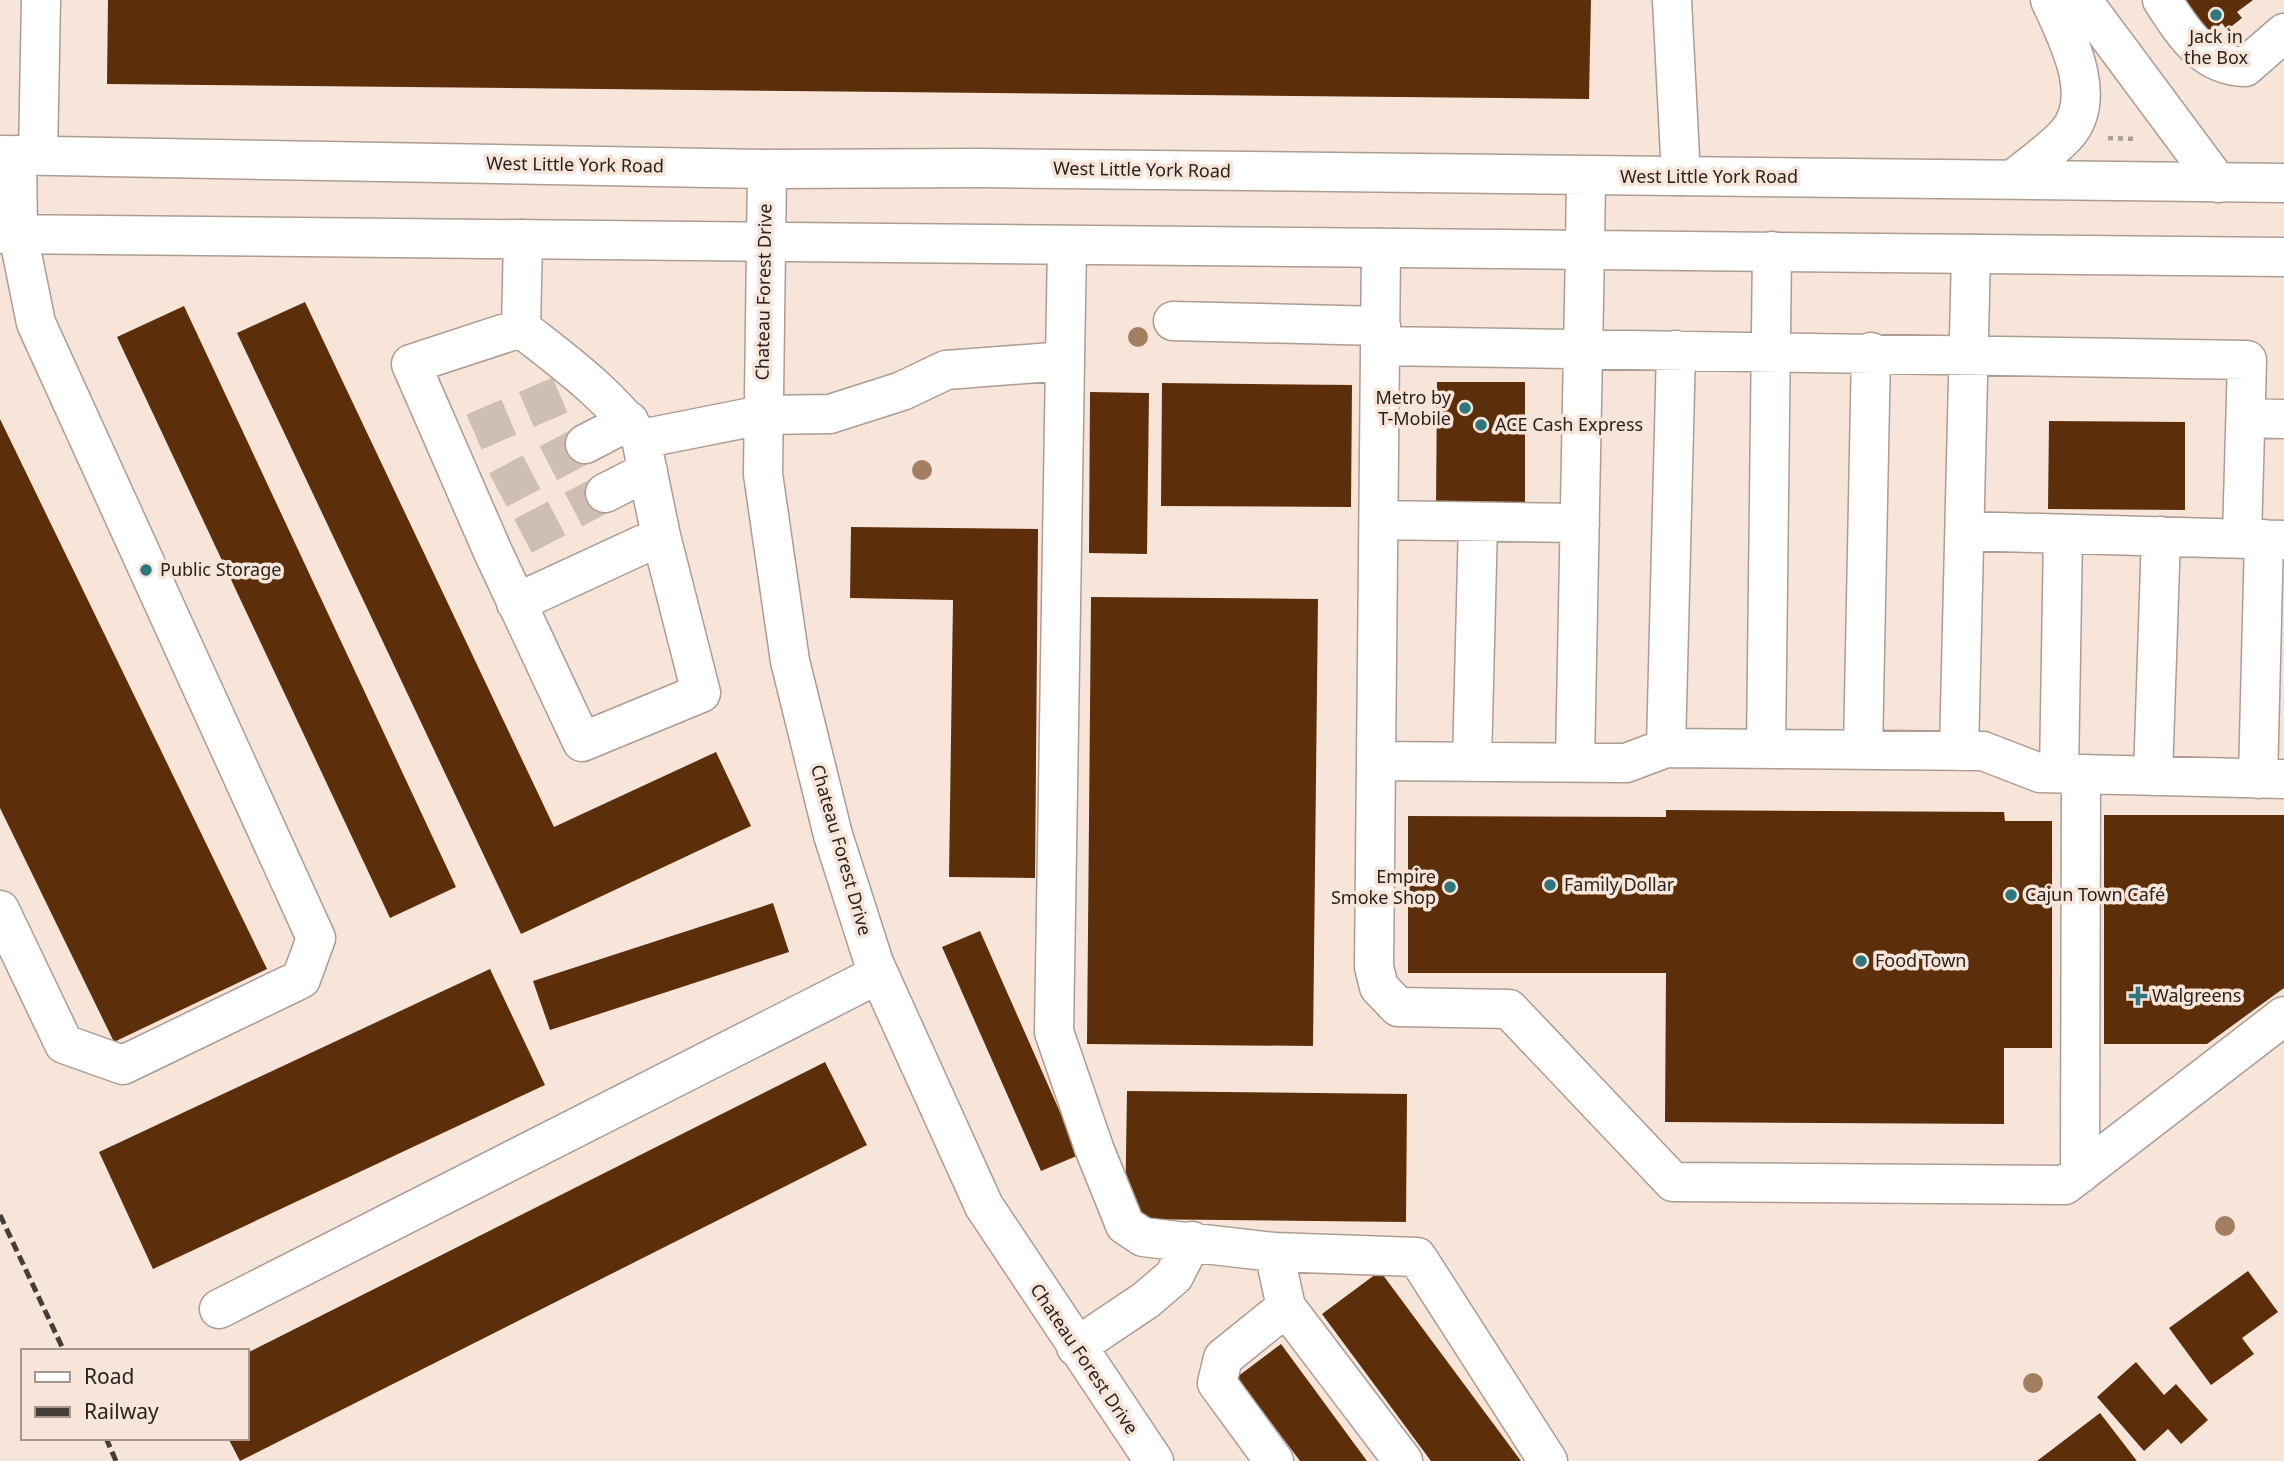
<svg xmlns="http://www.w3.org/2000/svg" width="2284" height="1461" viewBox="0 0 2284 1461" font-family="'Noto Sans',sans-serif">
<rect width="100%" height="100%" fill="#f8e5da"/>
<path fill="#5c2e0a" d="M108,0H1591L1589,99L107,84Z
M2186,0H2253L2237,12L2242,18L2227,30L2222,23L2208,34Z
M305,302L554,827L716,752L751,826L521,934L237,333Z
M184,306L456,887L390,918L117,337Z
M1437,382H1525V506H1436Z
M1162,383L1352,385L1351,507L1161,506Z
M1090,392L1149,393L1147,554L1089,553Z
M0,419L267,969L114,1042L0,808Z
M2049,421L2185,422V510L2048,509Z
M851,527L1038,529L1035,878L949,877L953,600L850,598Z
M1091,597L1318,599L1313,1046L1087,1044Z
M1666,810L2004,812L2005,821H2052V1048H2004V1124L1665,1122L1666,973H1408V816L1666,817Z
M2104,815H2284V988L2207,1044H2104Z
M773,903L789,952L550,1030L533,981Z
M980,931L1079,1155L1041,1171L942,947Z
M490,969L545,1085L153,1269L99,1152Z
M825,1062L867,1145L240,1461L228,1438H247V1353Z
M1127,1091L1407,1094L1406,1222L1125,1219Z
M1380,1271L1521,1461H1431L1322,1314Z
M2248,1271L2278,1312L2242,1338L2254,1354L2211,1385L2169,1328Z
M1281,1344L1367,1461H1300L1237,1377Z
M2136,1362L2164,1395L2176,1384L2208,1420L2181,1444L2168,1429L2144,1451L2097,1397Z
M2100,1413L2137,1461H2037Z"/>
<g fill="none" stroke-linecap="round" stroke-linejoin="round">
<path stroke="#cfbeb4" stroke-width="38" stroke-dasharray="38 19" stroke-linecap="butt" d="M474,432L560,395
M498,490L585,444
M523,536L605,493"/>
<defs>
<path id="minor" d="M1672,0L1681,176
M2082,0L2218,183
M2162,0C2183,32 2203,66 2245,67L2284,33
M38,155L41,0
M767,169L763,474L790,661L833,835L874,963L984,1206L1154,1461
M2015,178C2032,164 2051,151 2066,135C2100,98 2067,37 2050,0
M1381,248L1374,967L1379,987L1398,1007L1509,1009L1673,1182L2065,1185L2284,1016
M1173,321L1381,326
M521,328L523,239
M1381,346L2247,360L2242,538
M1065,361L1054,1032L1094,1148L1125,1225L1143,1237L1274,1252L1417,1257L1548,1461
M2246,418L2284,419
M641,439L661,536L701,693L582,742L493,552L411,364L521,328C564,362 609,394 641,439L762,415L830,414L902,391L946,370L1065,361L1067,245
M585,444L629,421
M605,493L648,471
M1380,520L1580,523
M1966,531L2284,540
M516,603L661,536
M1666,748L1676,350
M1766,749L1772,251
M1863,750L1871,352
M1959,751L1971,254
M1377,761L1626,763L1666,748L1983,751L2040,773L2284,779
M1472,762L1478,522
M1575,762L1585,249
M2059,773L2063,534
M2153,776L2161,536
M2258,779L2264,539
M0,910L64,1044L123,1065L301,979L316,938L36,323L18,234
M2080,1174L2081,774
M1274,1252L1286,1307L1403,1461
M219,1309L879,974
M1076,1347L1146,1300L1174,1276L1192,1241
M1274,1461L1217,1383L1223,1358L1286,1307"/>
<path id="major" d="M0,155L767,169L982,168L2284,183
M17,155L18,234
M0,234L2284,257
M1585,249L1586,176"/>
</defs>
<use href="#minor" stroke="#ad9c92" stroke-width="41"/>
<use href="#major" stroke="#ad9c92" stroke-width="41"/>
<path stroke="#ad9e96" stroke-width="4.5" stroke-dasharray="5 5" stroke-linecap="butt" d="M2108,138L2137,139"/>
<use href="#minor" stroke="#fff" stroke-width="38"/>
<use href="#major" stroke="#fff" stroke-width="38"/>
<path stroke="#463d38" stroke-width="5" stroke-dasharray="10 5" stroke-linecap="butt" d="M0,1215L64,1351
M106,1438L116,1461"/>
</g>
<g fill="#a37f62">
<circle cx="1138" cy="337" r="10"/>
<circle cx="922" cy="470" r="10"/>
<circle cx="2225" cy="1226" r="10"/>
<circle cx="2033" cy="1383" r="10"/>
</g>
<g fill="#2e777d" stroke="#f8e5da" stroke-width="2.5">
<circle cx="2216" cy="15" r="7"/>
<circle cx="1465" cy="408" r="7"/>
<circle cx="1481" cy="425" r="7"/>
<circle cx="146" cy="570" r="7"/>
<circle cx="1550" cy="885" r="7"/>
<circle cx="1450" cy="887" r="7"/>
<circle cx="2011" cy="895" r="7"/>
<circle cx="1861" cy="961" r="7"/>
<path d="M2134.5 985.5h7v7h7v7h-7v7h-7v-7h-7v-7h7z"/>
</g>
<g text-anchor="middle" stroke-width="7" stroke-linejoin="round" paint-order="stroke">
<g font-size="18" fill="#29221e" stroke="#f8e5da" text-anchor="start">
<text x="2216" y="43" text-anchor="middle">Jack in<tspan x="2216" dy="21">the Box</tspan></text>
<text x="1451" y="404" text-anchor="end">Metro by<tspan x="1451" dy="21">T-Mobile</tspan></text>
<text x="1495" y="431">ACE Cash Express</text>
<text x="160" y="576">Public Storage</text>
<text x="1436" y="883" text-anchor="end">Empire<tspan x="1436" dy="21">Smoke Shop</tspan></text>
<text x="1564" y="891">Family Dollar</text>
<text x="2025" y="901">Cajun Town Café</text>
<text x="1875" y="967">Food Town</text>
<text x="2152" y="1002">Walgreens</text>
</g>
<g font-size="18" fill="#29221e" stroke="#f8e5da">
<text transform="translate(575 165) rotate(1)" y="6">West Little York Road</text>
<text transform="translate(1142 170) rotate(1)" y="6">West Little York Road</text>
<text x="1709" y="183">West Little York Road</text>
<text transform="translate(764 292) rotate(-89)" y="6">Chateau Forest Drive</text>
<text transform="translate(841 850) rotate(74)" y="6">Chateau Forest Drive</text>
<text transform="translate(1084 1359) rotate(56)" y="6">Chateau Forest Drive</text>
</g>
</g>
<rect x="21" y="1349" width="228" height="91" fill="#f8e5da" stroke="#a5978f" stroke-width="2"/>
<rect x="35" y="1372" width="35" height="10" fill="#ffffff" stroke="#a5978f" stroke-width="2"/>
<text x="84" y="1384" font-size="21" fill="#29221e">Road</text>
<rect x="35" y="1407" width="35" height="10" fill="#463d38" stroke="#a5978f" stroke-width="2"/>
<text x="84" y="1419" font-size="21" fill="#29221e">Railway</text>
</svg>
